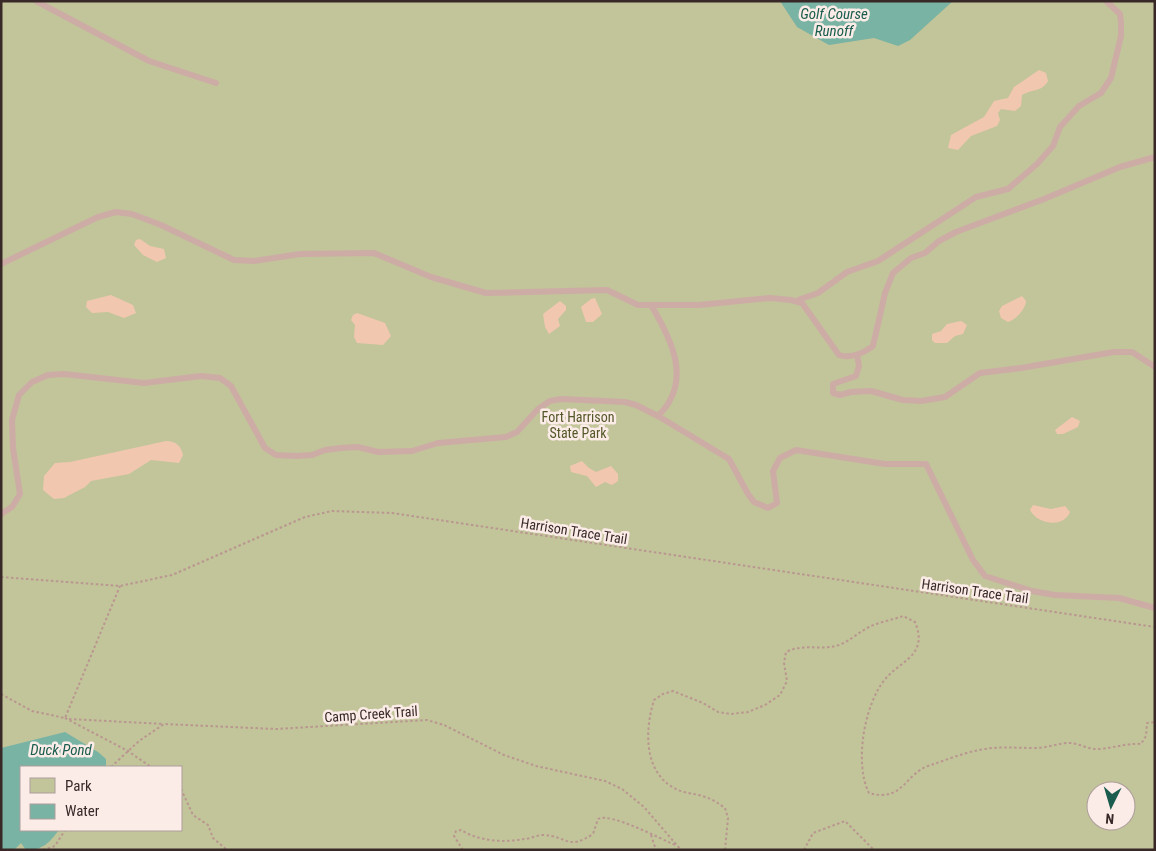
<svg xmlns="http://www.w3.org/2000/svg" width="1156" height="851" viewBox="0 0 1156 851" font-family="'Roboto Condensed',sans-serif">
<rect width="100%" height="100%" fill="#f4e1db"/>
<path fill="#c2c49a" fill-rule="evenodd" d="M1,1H1155V850H1ZM21,767H181V830H21ZM1096,791H1126V821H1096Z"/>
<path fill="#f1c8af" d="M1039,70L1046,73L1048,81C1042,92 1032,89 1022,95L1021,106L1015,111L1001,109L998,113L1000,120L997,126L971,136L958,150L948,148L951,135L984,117L994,101L1008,98L1014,87Z
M140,239L150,246L164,249L166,258L157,262L143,255L134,245L136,240Z
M111,295L133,305L136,313L124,318L108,312L92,313L86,307L87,301Z
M1022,296L1026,301C1026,308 1016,320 1008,322L1001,318L999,311L1002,306Z
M595,298L602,314L593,322H586L581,307L591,299Z
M560,301L566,306V310L558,319L560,326L549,334L545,327L543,314Z
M357,313L385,323L391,336L383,345L357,343L354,337L355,325L351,320L353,315Z
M961,321L967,325L963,334L955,336L947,343H935L932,340V334L941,331L947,324Z
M1072,417L1080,421L1078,427L1063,434H1057L1055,430Z
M166,441C176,441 181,446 183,455L179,463L151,460L129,474L91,481L85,487L64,498L54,499L43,490L44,476L55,463L70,462Z
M582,461L589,468L596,472L611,466L618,474V481L612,485L605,482L596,487L587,476L571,472L570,466Z
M1033,505L1051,509L1065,506L1070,512C1063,529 1037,524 1030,510Z"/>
<path fill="#78b3a4" d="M780,1H953L910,40L898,46L874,38L829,45L797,27Z
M65,732L98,752L106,759V767H21V830H59C49,843 43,850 26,850L21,843L14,850H1V748Z"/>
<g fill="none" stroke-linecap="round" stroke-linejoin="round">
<path stroke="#b99690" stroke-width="2" stroke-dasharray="2.5 2.5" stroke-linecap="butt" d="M1,577L120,586L172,575L305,517L332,511L392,513L1155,627
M1,694L32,711L65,718L120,586
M65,718L128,751L151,767
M69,719L164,724
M111,767L139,741L164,724L276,729L427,720L444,725L504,755L536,766L605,781L622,789L644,807L681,850
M181,789L193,815L208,825L213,838L227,850
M651,835L656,850
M43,850L55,846L65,830
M463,850L454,836L456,831L461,830C478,841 504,843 524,839C530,839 537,835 543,835C568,836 567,851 593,834L598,819C610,812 661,839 675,845
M725,850L728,818L725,808C719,804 714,800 708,798C697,793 684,794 674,788C643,771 645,729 654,700L663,694L673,691L703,703L718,712L731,714L748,712L765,705L780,695L787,681L784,663L786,652C804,643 820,651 839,645C850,641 859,632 869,627C879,622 892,620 903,616L915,622C928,654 904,659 887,677C864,702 854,764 869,793C904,803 905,772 931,765C946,760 963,753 979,750C998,746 1016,748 1036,748C1046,748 1056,744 1066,743C1078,742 1088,750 1099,749C1114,748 1126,743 1141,744L1146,736L1147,723L1155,722
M804,850L813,833L845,821L874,850"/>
<path stroke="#cdaca6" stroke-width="6" d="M36,1L149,61L216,83
M1,264L98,217L116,212L132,214L161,225L234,260L254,261L300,254L374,253L431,277L486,293L607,290L638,305H699L770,298L791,300L802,303L839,355C850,359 864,353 873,346L885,293L893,273L911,258L925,253L939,241L956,232L1044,199L1120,167L1155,157
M798,300L818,293L847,272L878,261L976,197L1008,189L1037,164L1053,146L1060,127L1079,106L1101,93L1111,78L1121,36V23L1120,14L1106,1
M651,305C672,340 693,382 658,416
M857,355L859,366L856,376L833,384V393L840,395L851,392L871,391L903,400L921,401L945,397L980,373L1021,368L1114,352H1132L1155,367
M1,514L12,507L20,494L13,448L12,420L19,395L32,382L48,375L64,374L144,383L201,376L220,378L231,386L265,448L276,455L296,456L312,455L325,450L341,448L358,447L378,452L412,451L438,443L506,437L517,432L538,409L550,401L561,399L625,402L636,405L658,416L729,459L748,494L754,502L768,508L777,503L773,471L780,458L796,450L885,464H926L973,560L985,576L1032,591L1055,595L1119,598L1155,608"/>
</g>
<g text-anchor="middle" stroke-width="5" stroke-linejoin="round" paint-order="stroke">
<g font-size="14" fill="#545829" stroke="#fbece8">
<text x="578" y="422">Fort Harrison<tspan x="578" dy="16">State Park</tspan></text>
</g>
<g font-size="14" fill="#382827" stroke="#fbece8">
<text transform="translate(574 531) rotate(9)" y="5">Harrison Trace Trail</text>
<text transform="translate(975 591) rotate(8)" y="5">Harrison Trace Trail</text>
<text transform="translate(371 714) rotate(-4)" y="5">Camp Creek Trail</text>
</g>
<g font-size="15" font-style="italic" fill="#1a5d4e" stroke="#fbece8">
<text x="834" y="19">Golf Course<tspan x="834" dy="17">Runoff</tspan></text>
<text x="61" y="755">Duck Pond</text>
</g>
</g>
<rect width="1156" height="851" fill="none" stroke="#382827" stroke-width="5"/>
<rect x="20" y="766" width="162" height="65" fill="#fbece8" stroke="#ad9e9b"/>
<rect x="30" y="778" width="25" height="15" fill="#c2c49a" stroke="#ad9e9b"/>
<text x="65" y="791" font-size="15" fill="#382827">Park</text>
<rect x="30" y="804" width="25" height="15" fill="#78b3a4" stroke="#ad9e9b"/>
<text x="65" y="816" font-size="15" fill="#382827">Water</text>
<g transform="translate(1111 806) rotate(185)"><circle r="24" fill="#fbece8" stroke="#ad9e9b"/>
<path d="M0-4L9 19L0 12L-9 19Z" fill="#1a5d4e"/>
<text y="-8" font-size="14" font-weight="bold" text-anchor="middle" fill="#382827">N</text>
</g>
</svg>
